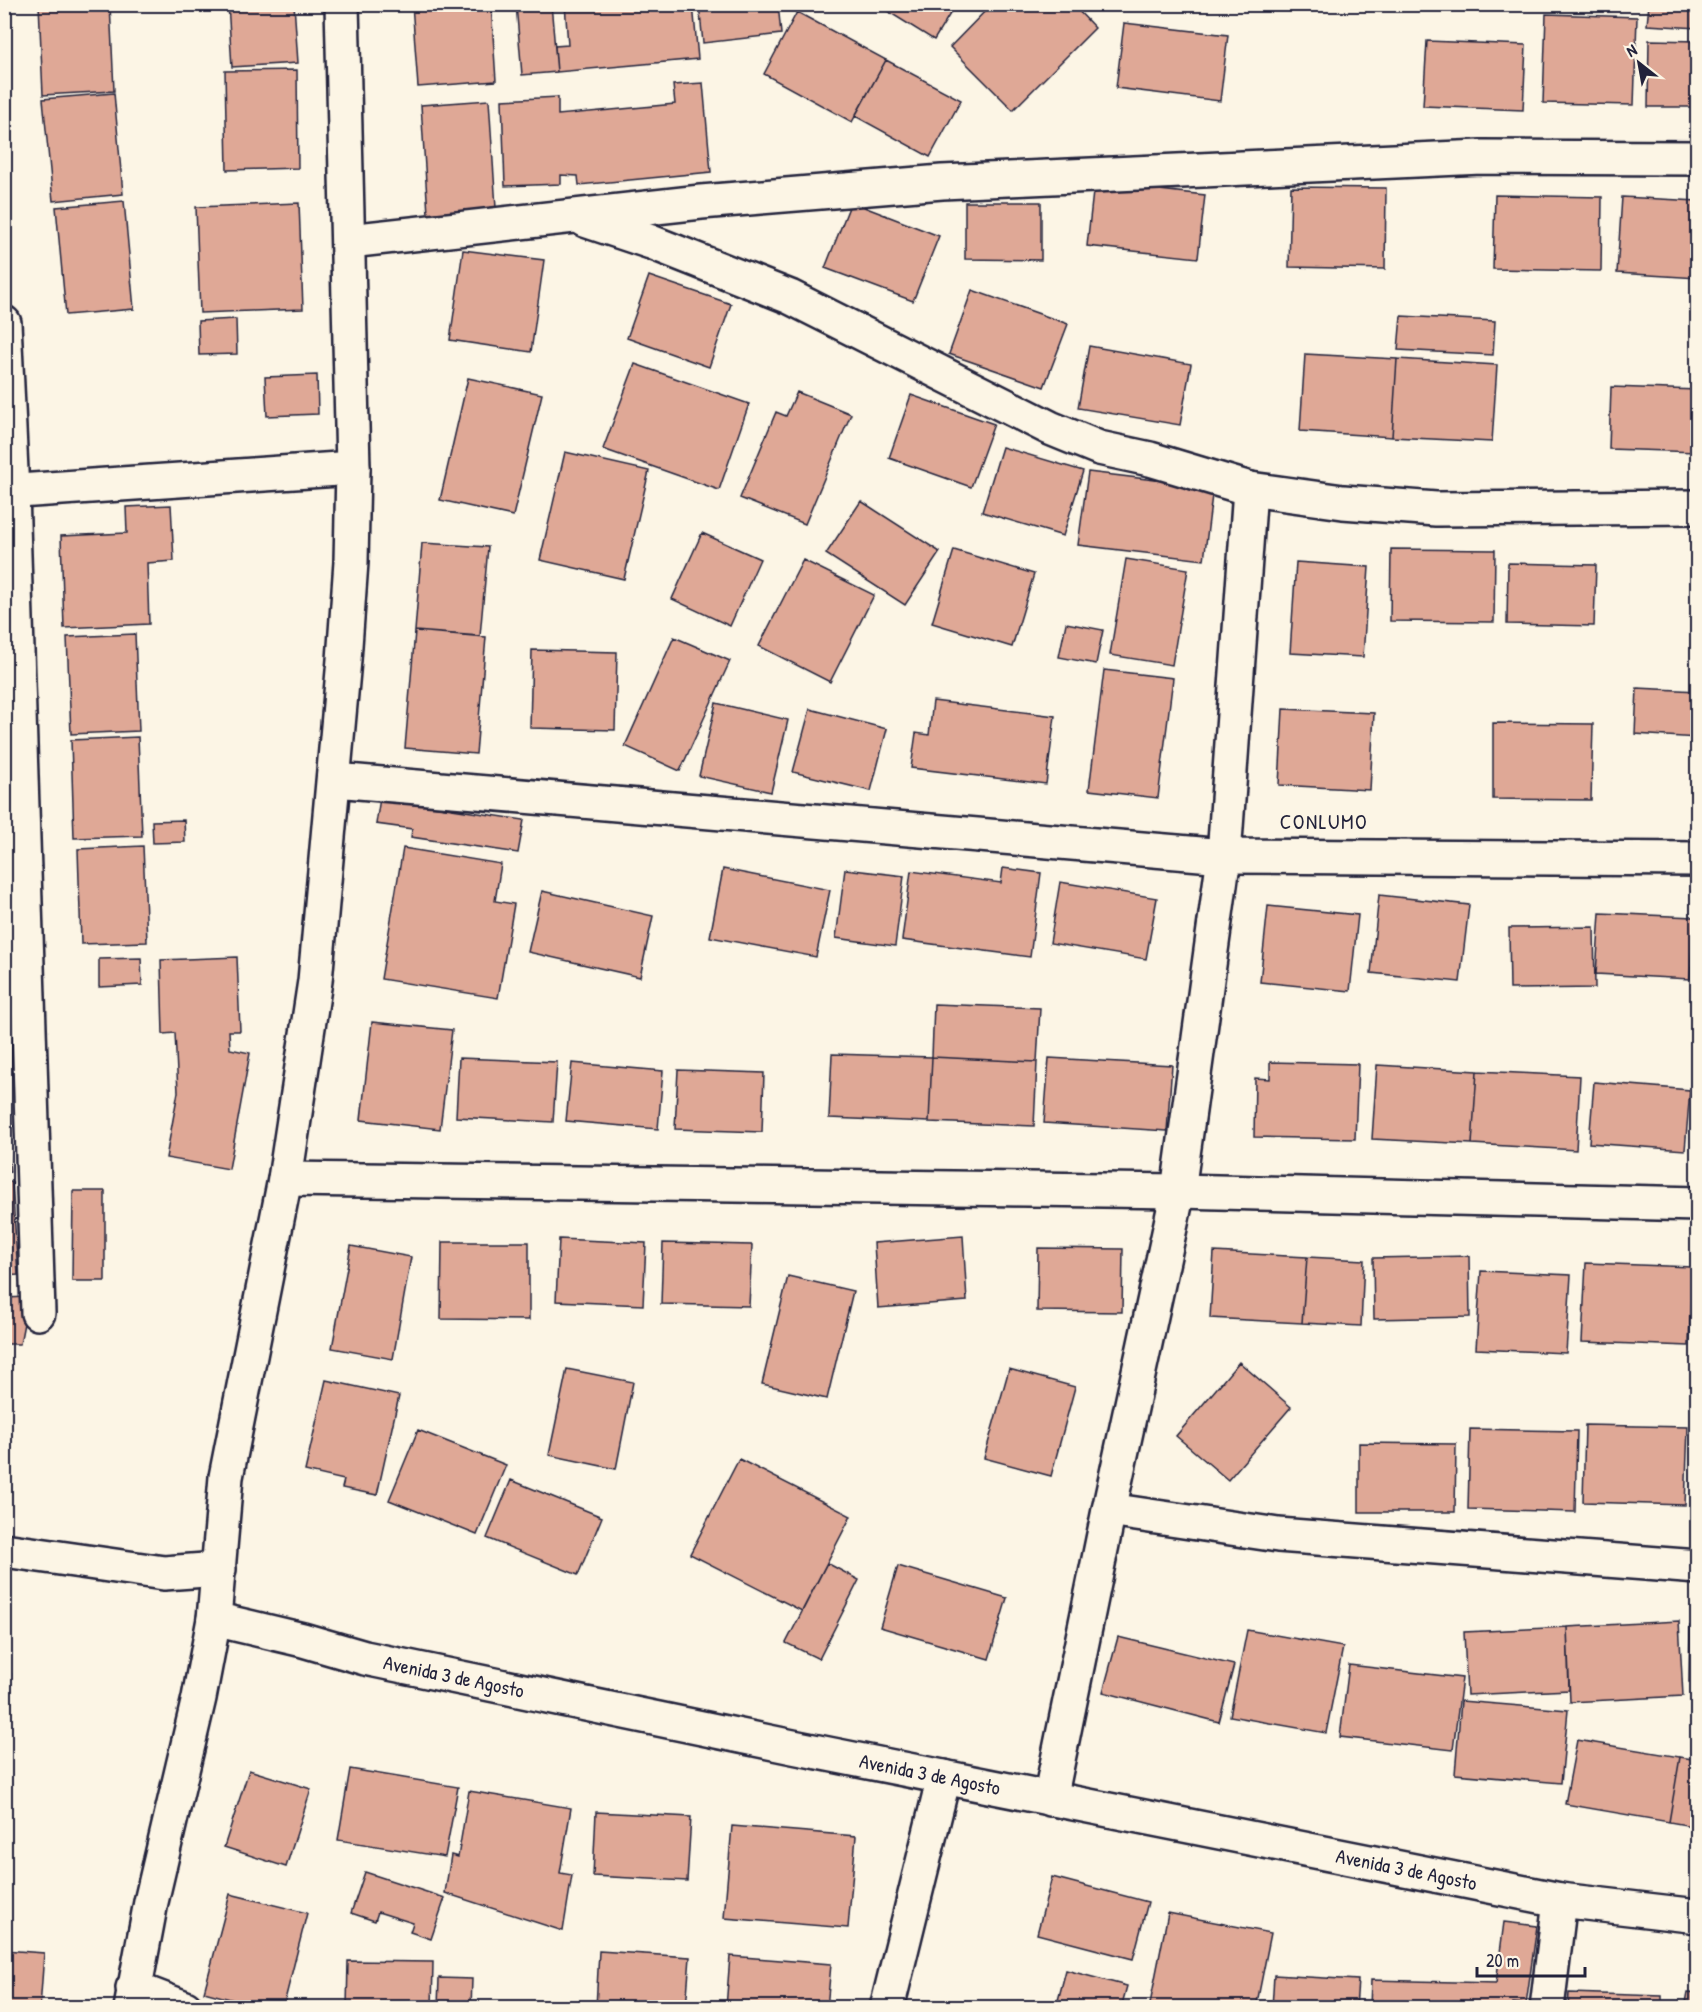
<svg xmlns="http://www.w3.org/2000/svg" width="1702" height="2012" viewBox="0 0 1702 2012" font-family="'Patrick Hand',sans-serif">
<rect width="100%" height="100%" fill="#fcf5e5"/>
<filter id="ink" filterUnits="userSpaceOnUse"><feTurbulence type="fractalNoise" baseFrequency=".0167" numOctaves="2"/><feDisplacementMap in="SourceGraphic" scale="12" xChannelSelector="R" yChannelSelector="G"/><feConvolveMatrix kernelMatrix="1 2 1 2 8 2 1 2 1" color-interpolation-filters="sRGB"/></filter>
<g filter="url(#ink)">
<path fill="#dfa896" stroke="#22223b" stroke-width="1.5" d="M39,4H110L114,91L43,95Z
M228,4H294L298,63L232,67Z
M412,4H491L496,81L418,87Z
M516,4H551L557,72L522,75Z
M565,4H693L698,59L557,72L555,46L568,45Z
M699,4H778L781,34L703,43Z
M876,4H956L934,40Z
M992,4H1072L1095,28L1013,110L950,47Z
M1649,4H1698V28L1647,25Z
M797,12L886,60L852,122L764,74Z
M1546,14L1637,17L1634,105L1543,103Z
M1124,23L1228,35L1220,101L1116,88Z
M1649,40L1698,41V107H1648Z
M1427,41L1526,45L1523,110L1423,106Z
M886,60L961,100L930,157L855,116Z
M297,70L298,168L227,170L225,71Z
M703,83L711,172L579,185L578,176L561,175V184L505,186L502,100L558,97V115L675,104L673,85Z
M114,93L123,194L53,201L43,99Z
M489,100L496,208L428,214L421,105Z
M1094,183L1205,195L1198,258L1087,246Z
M1291,187L1386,188L1385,269L1289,267Z
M1495,195L1602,197L1601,271L1493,269Z
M1622,197L1698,201V278L1617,273Z
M124,201L134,309L66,315L56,207Z
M851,202L939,236L913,301L825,268Z
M965,202H1041V260L965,259Z
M299,203L303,309L200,313L196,207Z
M463,250L544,260L531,352L450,340Z
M649,276L731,304L709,367L627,338Z
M972,290L1068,324L1044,387L949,354Z
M1401,316L1495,321L1493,355L1398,350Z
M236,319L237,354L199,355L198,321Z
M1089,346L1191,364L1180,425L1078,408Z
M1305,354L1397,359L1392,437L1300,431Z
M1397,359L1497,365L1492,442L1392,437Z
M635,364L749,404L719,490L603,449Z
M317,375L318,414L267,416L265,377Z
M468,378L542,394L513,516L440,500Z
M1611,387L1698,390L1697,452L1609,449Z
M797,392L851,414L805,524L740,498L776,412L786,416Z
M911,395L994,424L971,487L889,458Z
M1002,447L1083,471L1063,536L982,512Z
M565,452L649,471L624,579L540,560Z
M1088,472L1213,487L1204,560L1078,545Z
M861,501L940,552L905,605L826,554Z
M171,505L174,561L147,563L149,624L64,628L61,536L127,533L126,507Z
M702,533L760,559L730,626L672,599Z
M422,543L488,547L480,636L415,631Z
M1391,549L1495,550L1494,622L1390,621Z
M954,550L1034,574L1012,647L932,623Z
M1126,559L1188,569L1172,665L1110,655Z
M803,560L874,595L830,682L759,646Z
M1296,562L1369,567L1363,657L1290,653Z
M1508,563L1596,565L1594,626L1507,624Z
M1066,623L1103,630L1096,664L1059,657Z
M415,631L486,637L476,754L405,748Z
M135,634L139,731L71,734L67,637Z
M674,637L730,661L680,771L625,746Z
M532,650L617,652L615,730L530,728Z
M1104,670L1173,678L1158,798L1089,790Z
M1637,688L1698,691V738L1635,734Z
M933,701L1055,716L1046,784L911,768L916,733L929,735Z
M716,703L788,720L771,792L699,776Z
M810,709L887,729L871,791L793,772Z
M1283,709L1374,713L1370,790L1279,785Z
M1493,723L1593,724L1591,800L1493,799Z
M138,737L142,836L74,838L71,740Z
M380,798L524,820L518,853L411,837L412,829L376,824Z
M184,820L185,842L153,843L152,821Z
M143,846L147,942L81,944L78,849Z
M403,848L501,864L495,901L514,904L498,998L381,979Z
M1003,868L1041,873L1030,957L902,940L911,871L1001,883Z
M723,869L830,890L816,957L710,937Z
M845,869L904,876L895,946L836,938Z
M1060,882L1157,898L1146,959L1050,943Z
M542,891L653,916L640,977L528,952Z
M1379,895L1469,905L1460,982L1371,973Z
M1268,906L1358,915L1350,991L1260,982Z
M1600,913L1694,917L1690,979L1596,974Z
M1594,927L1595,988L1510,989L1509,928Z
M237,957L240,1031H229L230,1049L250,1053L229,1169L166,1158L178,1092L175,1033L163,1034L161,960Z
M141,958L142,985L99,987V959Z
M934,1004L1040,1008L1037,1062L932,1057Z
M372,1022L452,1030L440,1129L361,1120Z
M832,1054L932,1057L929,1122L829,1118Z
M932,1057L1037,1062L1034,1126L929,1122Z
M459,1058L557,1062L553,1122L456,1117Z
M1049,1058L1172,1065L1167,1131L1044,1123Z
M1270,1062L1358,1064L1355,1139L1254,1137L1255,1078L1270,1079Z
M572,1063L663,1071L658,1129L566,1121Z
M1377,1065L1477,1071L1472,1144L1372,1139Z
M678,1070L764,1073L762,1132L675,1129Z
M1477,1071L1580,1076L1576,1150L1472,1144Z
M1594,1082L1690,1090L1685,1150L1589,1143Z
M4,1092L10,1172L4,1173Z
M4,1182H12L18,1275L4,1276Z
M73,1191H105V1281H72Z
M963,1236L967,1301L878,1308L874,1243Z
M559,1239L646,1243L643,1305L556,1301Z
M442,1242H529V1320L441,1319Z
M663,1243L752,1245L749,1306L661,1304Z
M351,1246L411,1257L393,1359L332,1348Z
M1038,1248L1123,1249L1122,1312L1037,1311Z
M1214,1252L1307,1257L1302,1323L1210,1318Z
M1469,1256L1470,1317L1374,1319L1373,1258Z
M1307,1257L1364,1260L1361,1326L1302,1323Z
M1586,1263L1692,1267L1689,1346L1582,1342Z
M1481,1271L1571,1275L1566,1353L1476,1349Z
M788,1276L853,1291L827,1399L762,1384Z
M29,1297L20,1344H4V1298Z
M1239,1362L1291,1407L1228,1480L1176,1436Z
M567,1369L633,1382L616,1469L549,1455Z
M1009,1369L1075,1387L1051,1476L984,1458Z
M326,1380L399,1396L377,1495L342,1488L344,1480L305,1471Z
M1585,1425L1688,1427L1685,1505L1583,1502Z
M1470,1429L1577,1431L1575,1512L1468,1509Z
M418,1430L506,1465L477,1535L389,1500Z
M1359,1443L1456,1444L1455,1512H1359Z
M739,1459L851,1516L802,1611L690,1554Z
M511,1480L602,1517L578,1575L487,1538Z
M827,1563L859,1580L819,1659L786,1643Z
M898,1566L1007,1598L989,1659L880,1627Z
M1679,1621L1683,1696L1570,1702L1567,1627Z
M1690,1626H1698V1682H1689Z
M1567,1627L1569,1690L1467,1695L1464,1632Z
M1247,1630L1343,1647L1326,1733L1230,1716Z
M1118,1637L1234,1665L1219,1722L1103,1692Z
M1349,1665L1462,1678L1453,1750L1340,1737Z
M4,1673L11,1674L4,1734Z
M1461,1701L1568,1710L1561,1783L1455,1774Z
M1577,1740L1680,1757L1669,1822L1565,1804Z
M1680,1757L1698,1760V1827L1669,1822Z
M350,1769L458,1787L445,1857L338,1840Z
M249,1770L311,1789L286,1867L224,1847Z
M469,1791L571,1808L560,1873L572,1875L563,1931L445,1893L451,1855L458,1857Z
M596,1812L691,1817L687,1881L593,1876Z
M732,1826L856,1836L848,1928L724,1918Z
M365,1872L445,1898L431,1939L410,1932L413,1923L378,1912L375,1921L351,1913Z
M1052,1877L1148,1902L1133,1959L1037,1934Z
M230,1894L307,1913L283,2008H264L204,1992Z
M1168,1913L1271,1933L1256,2008H1166L1150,2004Z
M1504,1922L1537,1926L1526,2004L1513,2003V2008H1370L1371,1980L1496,1983Z
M4,1950L44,1953L40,2008L4,2007Z
M599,1951L690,1957L686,2008H596Z
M730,1956L831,1964L827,2008H726Z
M348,1961L433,1962L432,2008H347Z
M1066,1970L1127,1986L1121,2008H1056Z
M1274,1975L1358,1980L1356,2008H1272Z
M439,1978L472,1979L471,2008H438Z
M1688,1992L1698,1993V2008H1685Z
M1569,1993L1662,1996V2008H1568Z"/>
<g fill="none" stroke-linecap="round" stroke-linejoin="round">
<defs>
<g id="minor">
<path id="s1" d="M342,4L353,468L351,562L344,660L315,981L285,1179L226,1477L214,1619L303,1640L365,1658L793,1747L1560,1900L1698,1916"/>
<path d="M585,220L651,242L790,297L1050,428L1099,448L1150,459L1250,489L1343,502L1436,509L1698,507"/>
<path d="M349,241L701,202L942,182L1481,157L1698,158"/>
<path d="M4,323L12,492L38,1313"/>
<path d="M4,492L353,468"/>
<path d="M335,780L1224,856L1698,859"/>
<path d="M285,1179L1178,1191L1698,1204"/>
<path d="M1109,1510L1278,1535L1698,1567"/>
<path d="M4,1550L164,1573L219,1569"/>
<path d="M1050,1799L1109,1510L1178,1191L1224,856L1250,489"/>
<path d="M133,1988L185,2008"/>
<path d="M131,2008L151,1902L199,1698L214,1619"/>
<path d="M887,2008L944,1777"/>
<path d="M1547,2008L1560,1900"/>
</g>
</defs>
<use href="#minor" stroke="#22223b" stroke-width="38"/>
<use href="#minor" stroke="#fcf5e5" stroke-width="33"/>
</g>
</g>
<g text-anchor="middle" stroke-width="6" stroke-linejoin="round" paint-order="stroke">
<g font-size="20" fill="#22223b" stroke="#fcf5e5">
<text dy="7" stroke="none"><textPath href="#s1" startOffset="1872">Avenida 3 de Agosto</textPath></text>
<text dy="7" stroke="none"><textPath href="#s1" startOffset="2358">Avenida 3 de Agosto</textPath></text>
<text dy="7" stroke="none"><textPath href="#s1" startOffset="2844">Avenida 3 de Agosto</textPath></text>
</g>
<g font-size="21" letter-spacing="1.5" fill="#22223b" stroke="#fcf5e5">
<text x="1324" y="829">CONLUMO</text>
</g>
</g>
<rect width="1702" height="2012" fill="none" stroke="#fcf5e5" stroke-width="24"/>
<rect x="12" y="12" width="1678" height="1988" fill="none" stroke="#22223b" stroke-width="2" filter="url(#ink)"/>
<g transform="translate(1639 63) rotate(329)" stroke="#fcf5e5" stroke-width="4.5" paint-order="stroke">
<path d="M0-4.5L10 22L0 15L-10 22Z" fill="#22223b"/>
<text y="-9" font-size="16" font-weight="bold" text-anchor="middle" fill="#22223b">N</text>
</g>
<path d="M1477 1967v9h108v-9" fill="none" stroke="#22223b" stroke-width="3"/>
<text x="1486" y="1967" font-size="18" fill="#22223b" stroke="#fcf5e5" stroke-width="4.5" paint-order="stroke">20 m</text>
</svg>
